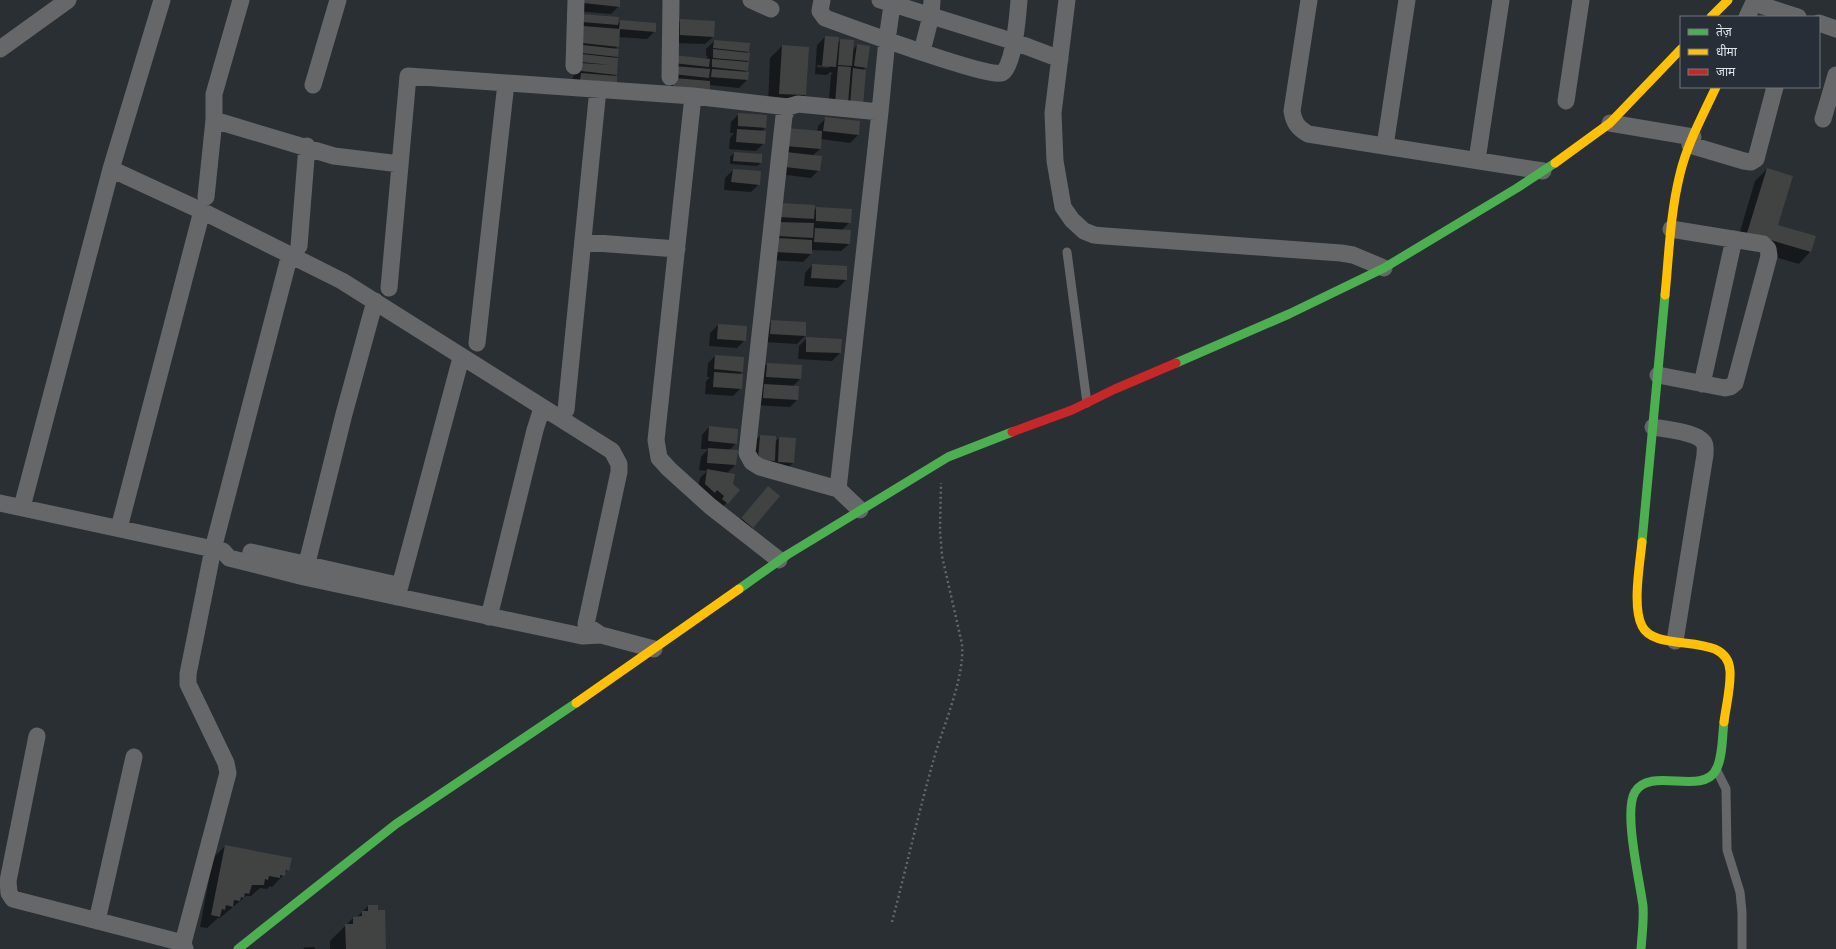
<svg xmlns="http://www.w3.org/2000/svg" width="1836" height="949" viewBox="0 0 1836 949" font-family="Figtree,'Noto Sans Devanagari',sans-serif">
<rect width="100%" height="100%" fill="#2a2f34"/>
<path fill="#0007" fill-rule="evenodd" d="M619,0V6L611,14L576,11L577,4Z
M583,15L617,25L621,21L655,31L647,39L618,37V46L615,49L618,50L616,75L614,77L574,82L576,79H573L576,54Z
M681,20L713,37L705,44L672,43L673,28Z
M825,37L837,43L841,40L853,50L857,45L866,67L863,70L862,106L828,111L831,75L833,73L830,72L827,75L815,74L817,45ZM817,65L829,66V68L817,67Z
M714,41L748,51L746,54H748V61L746,63L747,70L744,73H748L747,80L739,88L709,85L667,87L671,82L666,64L706,59L708,56H706V49Z
M782,46L805,95L793,107L768,106L770,58Z
M739,114L766,127L761,132L764,143L756,151L729,149L730,138L734,133H730L731,122Z
M825,119L859,122L858,135L850,143L821,139L820,149L812,156L819,170L811,178L778,174L779,137L817,132L818,126Z
M734,153L761,163L757,166L730,164V157Z
M1767,169L1776,226L1815,237L1810,252L1799,264L1736,245L1755,181Z
M733,170L759,184L751,192L724,190L725,178Z
M817,208L850,222L842,230L849,244L841,251L811,250V254L803,262L769,260L772,212L814,210Z
M812,265L846,280L838,288L804,286L805,273Z
M772,321L805,336L797,344L763,342L764,329Z
M718,325L745,340L737,348L709,346L710,333Z
M807,338L841,340L840,353L832,361L798,359L799,346Z
M715,356L742,371L739,375L741,388L733,396L705,394L706,381L710,377H707L708,363Z
M767,364L800,379L793,386L797,400L790,407L755,405L756,392L764,385H759V372Z
M709,427L736,443L729,451L735,465L726,474L732,484L738,490L719,511L697,492L700,478L707,471L699,470L701,457L708,449H701L702,435Z
M760,436L775,442L779,438L793,463L785,470L751,468L752,444Z
M768,487L753,527L745,535L734,526Z
M225,846L288,870L272,887L270,886L267,889L260,888L251,896H246L220,918H218L207,928L200,927L213,858Z
M368,906L385,949H330V941L353,918H356Z
M305,947H315V949H303Z"/>
<path fill="#414343" d="M584,0H620V7L584,3Z
M582,14L619,17L618,25L582,22Z
M680,19L715,21L714,37L680,35Z
M620,20L656,23V32L619,29Z
M583,26L620,29L619,47L582,43Z
M825,36L839,37L836,67L822,66Z
M840,39L854,40L852,66L838,65Z
M714,40L750,43L749,52L713,48Z
M857,44L870,46L867,68L854,66Z
M583,45L619,49L618,57L582,53Z
M782,45L809,47L806,95L779,94Z
M713,49L750,53L749,61L713,58Z
M582,54L618,58L617,75L581,71V63L611,65L581,62Z
M673,55L710,59L709,67L673,63Z
M712,59L749,62L748,71L712,67Z
M674,66L710,69L709,78L673,74Z
M838,66L851,67L848,104L835,103Z
M853,68L866,70L863,106L850,105Z
M712,69L749,72L748,80L711,77Z
M581,73L617,76V85L580,81Z
M674,78L710,81V90L673,86Z
M738,113L767,115L766,128L738,126Z
M825,117L860,121L859,135L823,131Z
M786,128L822,131L821,149L785,146Z
M737,129L766,131L765,144L736,142Z
M734,152L762,154V163L733,161Z
M786,152L822,156L820,171L785,167Z
M1767,168L1793,176L1778,225L1816,236L1811,252L1747,233Z
M733,169L761,171L760,185L731,182Z
M780,203L815,205L814,219L779,217Z
M816,207L852,209L851,223L816,221Z
M778,222L814,223L813,238L778,236Z
M815,228L851,230L850,244L814,242Z
M777,238L812,240V254L776,252Z
M812,264L847,266V280L811,278Z
M771,320L806,322V336L770,334Z
M718,324L747,326L746,341L717,339Z
M806,337L842,339L841,353L806,352Z
M715,355L744,357L743,372L714,369Z
M767,363L802,365L801,379L766,377Z
M714,372L743,374L742,389L713,387Z
M764,384L799,386L798,400L763,398Z
M709,426L738,429L737,444L708,441Z
M760,435L776,436L775,461L758,460Z
M779,437L796,438L794,463L778,462Z
M708,448L738,450L736,465L707,463Z
M707,469L735,474L733,484L740,490L728,504L722,499L724,496L717,490L715,493L705,484Z
M768,486L780,496L753,528L741,518Z
M225,845L292,858L289,871L286,870L285,876L280,875V878L269,876L268,880L265,879L264,885H252L249,894L245,893L244,898L241,897L240,901L234,900L233,907L226,905L225,910L222,909L220,917L211,915Z
M368,905H378V910H385L386,949H346L345,924H353V917L362,916V911H368Z"/>
<g fill="none" stroke-linecap="round" stroke-linejoin="round">
<path stroke="#646669" stroke-width="2.5" stroke-dasharray="2 3" stroke-linecap="butt" d="M892,922C906,869 918,815 933,762C942,728 965,679 962,644L942,556L940,530L941,483"/>
<path stroke="#666769" stroke-width="9" d="M1067,252L1087,403
M1716,769L1726,789L1727,850L1740,892L1742,912V949"/>
<path stroke="#666769" stroke-width="17" d="M751,0L771,9
M822,0L820,11L825,18C847,26 990,79 1002,73C1014,67 1018,13 1019,0
M880,0L1015,42L1060,59
M1067,0L1053,113L1055,161L1063,207L1072,220L1084,231L1094,235L1105,236L1341,253L1353,255L1384,268
M1309,0L1292,111C1294,123 1298,128 1308,134L1543,171
M1754,3L1798,17
M1747,17L1755,0
M1819,23L1836,29
M0,49L68,0
M922,51L931,16L932,0
M574,66L576,0
M670,77L671,0
M313,85L338,0
M693,96L656,440L659,458L669,469L710,506L779,560
M1566,101L1581,0
M1823,119L1836,75
M214,120L334,156L400,164
M1610,123L1693,137
M1690,145L1744,161L1751,162L1756,159L1775,87
M1385,146L1407,0
M1477,160L1501,0
M111,169L202,211L342,281L612,451L619,464V472L586,624
M206,197L214,120V94L241,0
M583,242L677,249
M299,246L307,146
M389,288L408,76L693,96L788,107
M477,343L506,83
M1658,375L1725,388L1730,387L1735,383L1769,256L1768,249L1763,244L1671,229
M1702,384L1734,239
M566,410L598,89
M1653,427C1664,429 1698,432 1704,443C1706,446 1705,451 1705,455L1675,641
M838,489L880,112L887,40L892,5
M0,503L213,549L223,551L229,558L304,577L582,636L601,635
M22,507L111,169L162,0
M860,510L838,489L760,467L752,462L747,453L784,116L788,107L798,104L880,112
M119,528L202,211
M251,552L397,585
M304,575L344,414L375,301
M397,597L461,358
M489,617L535,430L542,408
M592,629L601,635L654,649
M37,736L8,881L9,893L13,899L183,943
M97,921L134,757
M185,949L183,943L228,773L226,763L188,684V674L213,549L290,254"/>
<path stroke="#4caf50" stroke-width="9" d="M1176,363L1289,314L1384,268L1517,188L1555,163
M1642,542L1665,295
M739,589L787,555L948,457L1012,432
M238,949L396,824L576,703
M1641,949C1642,935 1644,920 1643,906C1640,882 1623,811 1635,792C1650,766 1702,796 1716,770C1723,757 1722,737 1724,722"/>
<path stroke="#ffc107" stroke-width="9" d="M1711,17L1728,0
M1555,163L1610,123L1681,49
M1665,295C1669,255 1670,214 1680,174C1687,144 1703,115 1716,87
M1642,542C1640,563 1632,607 1642,626C1656,655 1728,629 1730,671C1731,687 1726,706 1724,722
M576,703L739,589"/>
<path stroke="#c62828" stroke-width="9" d="M1012,432L1072,410L1115,389L1176,363"/>
</g>
<rect x="1680" y="16" width="140" height="72" fill="#272e37" stroke="#71787f"/>
<rect x="1688" y="29" width="20" height="6" fill="#4caf50" stroke="#71787f"/>
<text x="1716" y="36" font-size="12" fill="#e1e6ec">तेज़</text>
<rect x="1688" y="49" width="20" height="6" fill="#ffc107" stroke="#71787f"/>
<text x="1716" y="56" font-size="12" fill="#e1e6ec">धीमा</text>
<rect x="1688" y="69" width="20" height="6" fill="#c62828" stroke="#71787f"/>
<text x="1716" y="76" font-size="12" fill="#e1e6ec">जाम</text>
</svg>
